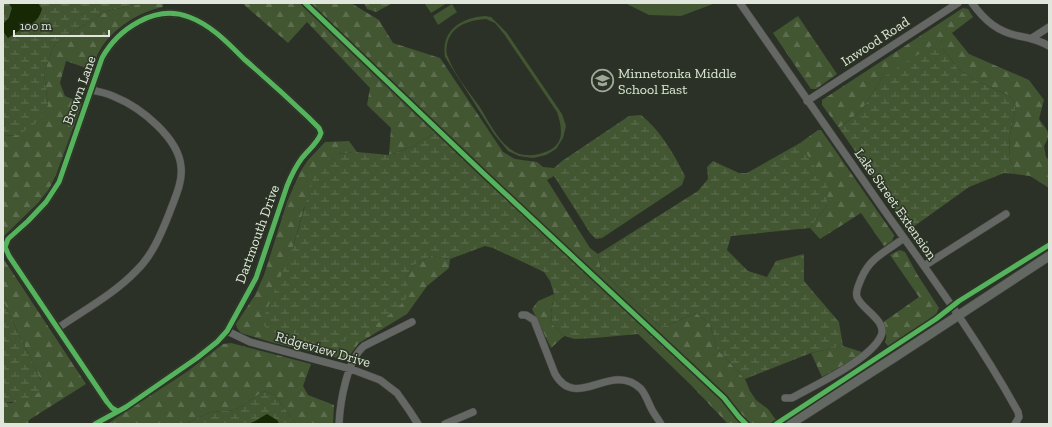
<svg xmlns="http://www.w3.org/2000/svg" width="1052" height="427" viewBox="0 0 1052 427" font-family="'Zilla Slab',serif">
<defs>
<pattern id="forest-firs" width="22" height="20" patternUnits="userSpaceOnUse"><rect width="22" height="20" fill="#425632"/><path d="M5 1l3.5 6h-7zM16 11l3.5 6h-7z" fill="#5d6e4f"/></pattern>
<pattern id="wetland-marsh" width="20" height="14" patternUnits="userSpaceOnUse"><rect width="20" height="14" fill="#425632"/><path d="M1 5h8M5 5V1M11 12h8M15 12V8" fill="none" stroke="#5d6e4f"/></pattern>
</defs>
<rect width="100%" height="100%" fill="#2c3128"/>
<path fill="#425632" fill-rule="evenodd" d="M427,3H447L431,13L425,4Z
M625,3H713V4L681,16L649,15Z
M452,4L457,12L438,25L433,16Z
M485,16L491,17L507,33L562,114L566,126L563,138L556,149L546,155L533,158L519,156L508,151L494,134L445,57C441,31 460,18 485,16ZM486,19L495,23L504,34L557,112C564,133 564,148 539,154C531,156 522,156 515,152C498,143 489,121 479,106C469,92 454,74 448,57C446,53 446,50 447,45C450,26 469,20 486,19Z"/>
<path fill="url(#forest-firs)" d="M144,3H163V7C140,11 112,29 100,50C96,56 95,64 92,70L66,61L60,83L65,96L82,103L56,175L49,189L38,203L5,235L3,239V136L18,135L48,105L44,73L54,45L71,33L107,11Z
M242,3H351L379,20L393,43L440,58L503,152L515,159L537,162L543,167L554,168V176L547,180L590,248L598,254L601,271L662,328L696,313L710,324L717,349L745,379L750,391L756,400L768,409L776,420L769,424H726L727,423L690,384L638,334L646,329L435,132L412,147L389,155L391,128L367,105L370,88L307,22L288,43Z
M963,8L968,9L973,17L952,33L969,54L1029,80L1044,100L1039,119C1048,132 1052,132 1044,146L1046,157L1049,160V188L1030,176L1015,174L1009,158L1010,135L1016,106L1010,96L975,80L958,69L942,47L882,78L861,111L839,128L822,105V100Z
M798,16L837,74L816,89H811L773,33Z
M818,130H821L894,235L892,241L884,246L861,213L820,239L810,228L827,205L800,143Z
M349,141L357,152L337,154L304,208L293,247L278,335L319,343L341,342L408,293L406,278L414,265L431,256L450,259L449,268L427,286L407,314L359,343L346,360L274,343L241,333L237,328L236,324L255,295L264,275L287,202L300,172L308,160L325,142Z
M900,250L905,252L917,274L939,308L935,317L889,347L885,342C888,335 885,329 882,323L919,297L890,255Z
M3,258L86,384L29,420L28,424H3V402L12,403L41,380L3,301Z
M554,294L551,314L552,324L564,336L551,348L532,309L538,301Z
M231,343L311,364L303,386L308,395L334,405L333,424H296L275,395L264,391L235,410L210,412L185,424H107L188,371L223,344Z
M843,346L862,352L854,359L822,377L811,353Z"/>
<path fill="url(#wetland-marsh)" d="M3,3H9L12,8L9,18L3,24Z
M38,3H144L107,11L71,33L54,45L44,73L48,105L40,120L32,126L18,135L3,136V31L8,38L21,29L31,26L39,6Z
M364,3H393L376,12L367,9Z
M932,45L942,47L958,69L975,80L1010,96L1016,106L1010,135L1009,158L1015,174L1004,173L969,187L909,230L839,128L861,111L882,78Z
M641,115C660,130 674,154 685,176L682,185L602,238L596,239L590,233L554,176V168L562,161L629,116Z
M435,132L646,330L638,334L595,338L575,339L564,336L552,324L551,314L554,294L550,281L544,272L493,248L485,246L450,259L431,256L414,265L406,278C407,282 409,289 408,293C406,308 356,339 341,342C324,346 280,339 267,328C264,327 263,323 262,321L293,247L314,175L327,160L337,154L357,152L389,155L412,147Z
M800,143L828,187L827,205L810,228L731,236L727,250L748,271L767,277L776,261L804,254V281L839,322L843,346L811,353L745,379L717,349L710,324L696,313L662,328L601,271L598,254L698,191L708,179L707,167L713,161L739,173H747Z
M3,301L41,380L38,393L23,402H3Z
M264,391L275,395L296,424H279L277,420L252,422L250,424H185L210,412L235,410Z"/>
<path fill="#162804" d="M9,3H38L42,9C38,22 32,24 22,29C17,32 12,35 8,38L3,31V24L9,18L12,8Z
M267,414L277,420L279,424H250Z"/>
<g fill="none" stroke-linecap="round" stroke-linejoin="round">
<defs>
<path id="minor" d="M740,3C788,72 836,141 884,210C931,276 979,341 1018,412L1019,417L1015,424
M972,3C985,21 998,32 1019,36C1030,38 1039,40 1049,46
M1032,38L1049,27
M807,101L958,3
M924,266L1006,214
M522,315H526L534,320L555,374C577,412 611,360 641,389C646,395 648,402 651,408C654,414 658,419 661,424
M58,328C84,310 114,294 136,271C152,256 161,234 169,214C174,200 183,182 181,167C179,138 140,107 115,97C108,93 100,92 92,90
M227,331L250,342L351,369L380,380L397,393L409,410L418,424
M785,398H792C815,385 870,360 881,336C888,321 861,309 857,297C855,291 859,285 861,279C864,272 869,264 875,259C884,251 895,245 904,238
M95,424L126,407L197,358L217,342L227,331L256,278L287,186C291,176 296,166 302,158C308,150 318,143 321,133L319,128L308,117C287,97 266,78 244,59C228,43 211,25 189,17C155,4 118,29 102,58L59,182L46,202L28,221L8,239L5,247L9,256L107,402L112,408L117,411
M339,424C340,402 347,360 364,346L412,322
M445,424L473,412"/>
<path id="major" d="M790,424L895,357L1049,256"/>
</defs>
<use href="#minor" stroke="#494d46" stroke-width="8"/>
<use href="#major" stroke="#494d46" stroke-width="10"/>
<use href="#minor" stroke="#646763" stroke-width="7"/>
<use href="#major" stroke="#646862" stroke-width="9"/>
<defs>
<path id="cycleway" d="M305,3L482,172L724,398L739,417L746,424
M95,424L126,407L197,358L217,342L227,331L256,278L287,186C291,176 296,166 302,158C308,150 318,143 321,133L319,128L308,117C287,97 266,78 244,59C228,43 211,25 189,17C155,4 118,29 102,58L59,182L46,202L28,221L8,239L5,247L9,256L107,402L112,408L117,411
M776,424L936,319L959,301L1049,245"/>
</defs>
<use href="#cycleway" stroke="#2b3524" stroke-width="8"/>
<use href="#cycleway" stroke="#56b35d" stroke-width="5"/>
</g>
<defs>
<symbol id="school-ring" viewBox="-11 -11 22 22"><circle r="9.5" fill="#2b3524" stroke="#a1a79d" stroke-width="1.5"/><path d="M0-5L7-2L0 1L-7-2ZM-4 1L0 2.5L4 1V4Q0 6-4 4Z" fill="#a1a79d"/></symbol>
</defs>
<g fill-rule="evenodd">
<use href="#school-ring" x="590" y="68" width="25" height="25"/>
</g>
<g text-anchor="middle" stroke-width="3" stroke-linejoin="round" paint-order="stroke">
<g font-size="14" fill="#e0e6dc" stroke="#2b3524">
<text transform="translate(875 41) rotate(-33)" y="5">Inwood Road</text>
<text transform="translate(79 90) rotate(-70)" y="5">Brown Lane</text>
<text transform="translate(896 204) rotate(55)" y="5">Lake Street Extension</text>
<text transform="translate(257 234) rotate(-70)" y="5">Dartmouth Drive</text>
<text transform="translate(323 349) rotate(16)" y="5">Ridgeview Drive</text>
</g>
<g font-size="14" fill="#e0e6dc" stroke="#2b3524" text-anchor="start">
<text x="618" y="78">Minnetonka Middle<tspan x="618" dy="16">School East</tspan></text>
</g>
</g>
<rect width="1052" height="427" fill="none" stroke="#e0e6dc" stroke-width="8"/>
<path d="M14 30v6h95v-6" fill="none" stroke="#e0e6dc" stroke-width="2"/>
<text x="20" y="30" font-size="12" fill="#e0e6dc" stroke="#2b3524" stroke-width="3" paint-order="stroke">100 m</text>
</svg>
